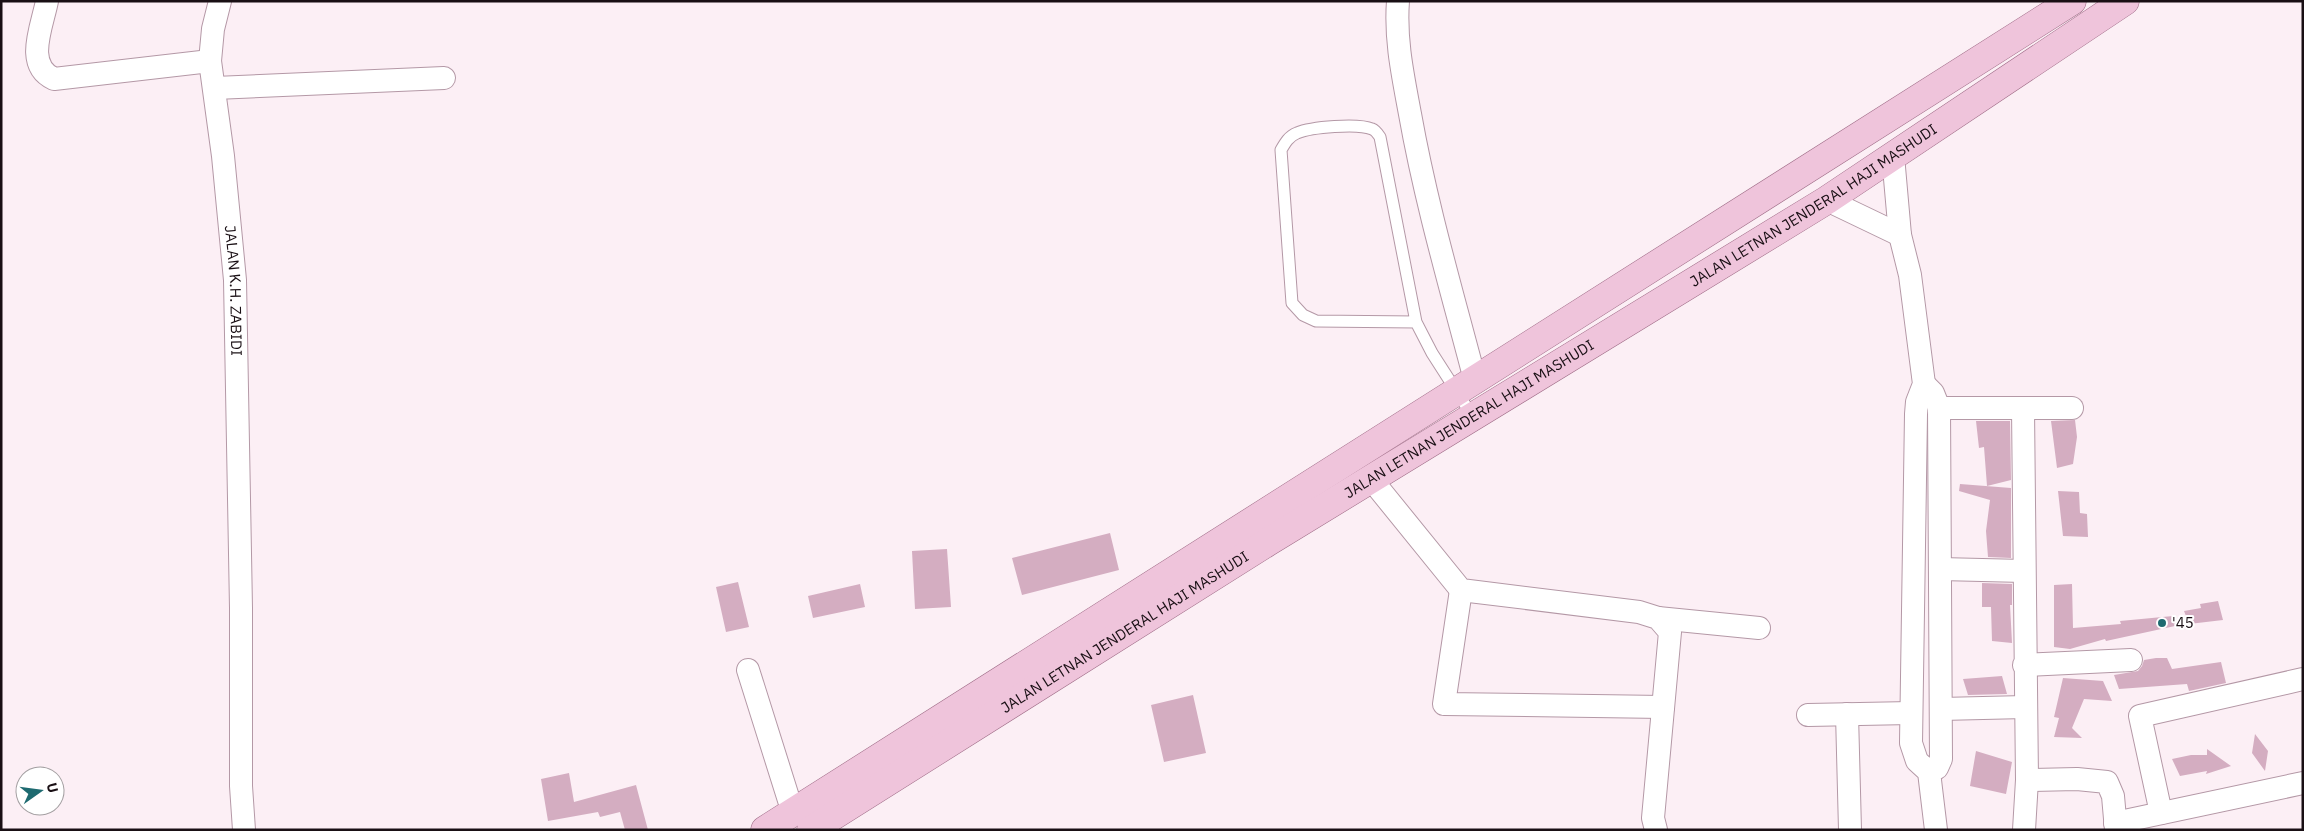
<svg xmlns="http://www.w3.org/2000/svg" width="2304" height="831" viewBox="0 0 2304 831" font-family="'IBM Plex Sans',sans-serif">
<rect width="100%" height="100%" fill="#fceff5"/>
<path fill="#d4adc1" d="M2075,420L2077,437L2073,464L2057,468L2051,421Z
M1976,421H2010L2011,480L1987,486L1984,447L1979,448Z
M1960,484L2011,488V558L1988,557L1986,531L1990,500L1959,491Z
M2058,491L2079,492L2080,513L2087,514L2088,537L2063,536Z
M1110,533L1119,570L1022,595L1012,558Z
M947,549L951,607L915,609L912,551Z
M738,582L749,627L726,632L716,587Z
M1982,583L2012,584V605H2010L2012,643L1992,641L1991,607H1982Z
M860,584L865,607L813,618L808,596Z
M2072,584L2073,628L2121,624L2120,621L2173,616L2175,626L2106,641L2105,639L2070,649L2054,647V585Z
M2218,601L2223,620L2189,624L2184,611L2201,608L2200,604Z
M2156,658H2167L2172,669L2221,662L2226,683L2189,691L2187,684L2119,689L2114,675L2138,671L2142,666L2144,660Z
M2002,676L2007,694L1968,695L1963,679Z
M2063,678L2103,681L2112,701L2084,699L2072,728L2082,738L2054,737L2059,718L2054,717Z
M1193,695L1206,753L1164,762L1151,705Z
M2255,734L2268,751L2265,771L2252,753Z
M2207,749L2231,766L2206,774L2207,771L2180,776L2172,759L2191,755H2207Z
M1976,751L2012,762L2006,794L1970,786Z
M569,773L574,802L636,785L648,830H625L620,812L600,817L598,812L548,821L541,779Z"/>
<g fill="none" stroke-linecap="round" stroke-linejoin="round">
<defs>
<path id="lane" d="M1416,322L1316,321L1303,315L1292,303L1281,150C1285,143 1289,136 1297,133C1311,127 1358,123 1372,129C1375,130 1378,134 1380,137L1416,322L1432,353L1473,417"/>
<g id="street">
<path d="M47,1C42,27 24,65 54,79L210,61"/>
<path id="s1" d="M220,1L213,29L210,61L223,156L235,280L241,608V786L244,830"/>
<path d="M1398,1C1395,40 1403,76 1410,114C1426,204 1452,292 1475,380"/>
<path d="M215,88L444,78"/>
<path d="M1893,156L1900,235L1910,275L1924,384L1917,402L1916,414L1911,743L1917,761L1929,772L1936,830"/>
<path d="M1827,200L1900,235"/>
<path d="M1924,384L1933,393L1939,408L1941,759L1937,768L1929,772"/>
<path d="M1939,408H2072"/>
<path d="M2023,409L2027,780L2024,830"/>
<path d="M1371,479L1461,590L1639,612L1658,618L1670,632L1653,818L1656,830"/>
<path d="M1940,569L2024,571"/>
<path d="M1461,590L1444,704L1663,707"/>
<path d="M1658,618L1759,628"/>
<path d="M2024,665L2131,660"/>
<path d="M748,670L793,813"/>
<path d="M1941,709L2025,707"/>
<path d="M1847,714L1850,830"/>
<path d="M1808,715L1911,713"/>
<path d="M2027,780L2077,779L2107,782L2113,796L2116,830"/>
<path d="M2161,813L2140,716L2303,679"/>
<path d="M2115,823L2303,783"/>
</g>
<g id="primary">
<path d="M765,830L2072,1"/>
<path id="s2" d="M811,830L1268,542L1827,200L2125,1"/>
</g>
</defs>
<use href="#lane" stroke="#b498a6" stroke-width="13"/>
<use href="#street" stroke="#b498a6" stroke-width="24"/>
<use href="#primary" stroke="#9e6b86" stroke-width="29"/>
<use href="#lane" stroke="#fff" stroke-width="11"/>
<use href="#street" stroke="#fff" stroke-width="22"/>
<use href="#primary" stroke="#efc4db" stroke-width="28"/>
</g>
<circle fill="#1e6a70" stroke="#fff" stroke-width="2" cx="2162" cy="623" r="5"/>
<g text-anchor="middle" stroke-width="4" stroke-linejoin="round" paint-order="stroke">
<g font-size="15" fill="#190f14" stroke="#fff">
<text dy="5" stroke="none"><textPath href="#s2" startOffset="1181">JALAN LETNAN JENDERAL HAJI MASHUDI</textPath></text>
<text dy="5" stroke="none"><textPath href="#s1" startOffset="292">JALAN K.H. ZABIDI</textPath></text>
<text dy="5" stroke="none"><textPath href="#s2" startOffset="776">JALAN LETNAN JENDERAL HAJI MASHUDI</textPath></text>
<text dy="5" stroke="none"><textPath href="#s2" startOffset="371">JALAN LETNAN JENDERAL HAJI MASHUDI</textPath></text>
</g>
<g font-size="15" fill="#190f14" stroke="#fff" text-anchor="start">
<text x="2172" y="628">'45</text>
</g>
</g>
<rect width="2304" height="831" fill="none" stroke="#190f14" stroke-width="5"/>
<g transform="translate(40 791) rotate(76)"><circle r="24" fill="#ffffff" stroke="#a39fa1"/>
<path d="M0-4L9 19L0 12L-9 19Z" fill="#1e6a70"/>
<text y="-8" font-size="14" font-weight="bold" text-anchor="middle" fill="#190f14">U</text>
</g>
</svg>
